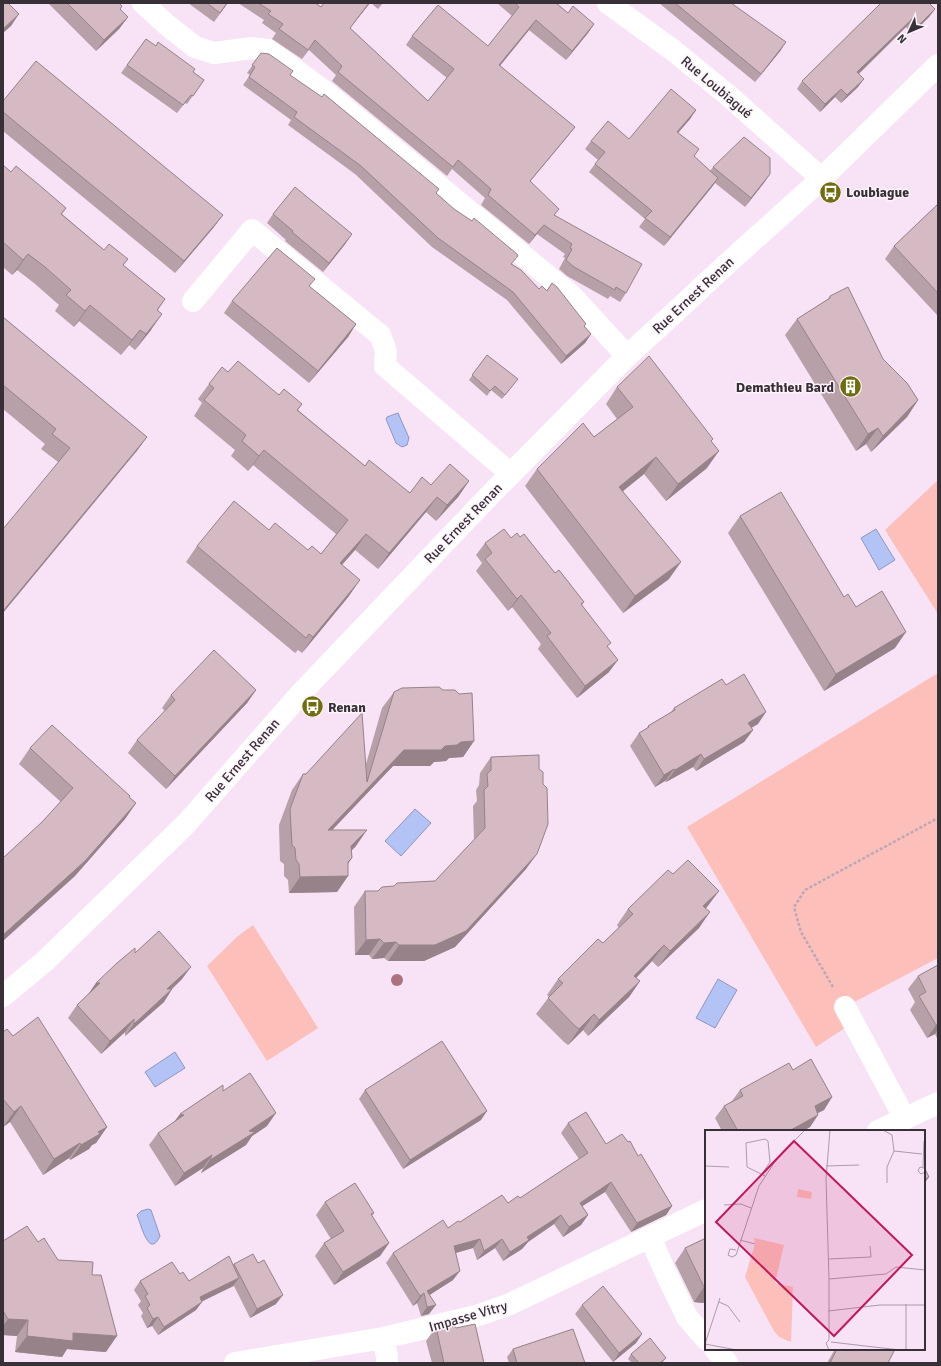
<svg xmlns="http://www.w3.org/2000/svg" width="941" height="1366" viewBox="0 0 941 1366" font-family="Signika,sans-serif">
<rect width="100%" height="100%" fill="#f7e2f6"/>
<path fill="#fdbfba" d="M938,480V614L885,530Z
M938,673V958L841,1009L848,1026L816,1047L687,827Z
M253,925L318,1028L267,1061L207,966L238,936Z"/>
<path fill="#b3c3f6" stroke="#8e97bd" d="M398,413L409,438L407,445L402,447L396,443L386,419L387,417Z
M876,529L895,560L879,570L861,538Z
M415,809L431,823L401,856L385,841Z
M718,979L737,990L715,1028L696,1018Z
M175,1052L185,1068L155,1087L145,1072Z
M148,1209L151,1210L160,1236C149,1260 141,1224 137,1215L141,1211Z"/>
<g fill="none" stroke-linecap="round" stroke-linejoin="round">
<path stroke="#b9a8b8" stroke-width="2.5" stroke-dasharray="3 2" stroke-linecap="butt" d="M833,987L801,932L794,907L805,890L938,818"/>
<path stroke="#fff" stroke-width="22" d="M143,3L167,25L195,47L214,53L252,48L268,50L324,91L572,296L627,356
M608,3L674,51L729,96L821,178
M193,301L252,230L380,335L386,351L385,366L511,474
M3,996L45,961L186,824L303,691L490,495L627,356L672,315L729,262L817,183L938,65
M845,1007L905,1119
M878,1131L938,1103
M650,1237L664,1269L687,1317L706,1339
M383,1338L387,1356V1363
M715,1349L727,1363
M235,1363L383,1338L476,1316L510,1304L706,1210"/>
</g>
<circle fill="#ab717c" cx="397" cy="980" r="6"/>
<path fill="#b8a0a8" d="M48,3H119L120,9L128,17L119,29L96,51Z
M188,3H228L214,22Z
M238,3H315L321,7L324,3H370L350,28L428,101L447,78L406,45L412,36L488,46L512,16L497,3H556L568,13L594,24L588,33L566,60L529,30L500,66L575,127L568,136L530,181L555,215L626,293L620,302L610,296L608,299L567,276L559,269L565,258L563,257L565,254L537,234L529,244L481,205L485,198L452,169L447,176L332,81L336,75L309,50L302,59L272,39L276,33L262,23L264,20Z
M371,3H383L378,9Z
M659,3H731L781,50L755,82Z
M881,3H931L930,4L935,9L929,17L912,34L906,27L859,74L858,87L841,103L835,97L820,112L797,89L802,81Z
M146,39L204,80L187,104L185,103L177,113L121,73Z
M261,53L290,75L436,193L539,289L547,290L552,283L586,324L584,327L591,334L585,343L561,364L507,300L432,247L355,174L288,125L291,120L243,85L250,75L247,73Z
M3,101L214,227L175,273L3,131Z
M696,110L690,119L678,133L699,149L694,156L710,171L713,167L770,174L745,207L715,183L664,246L639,227L645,219L589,172L598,160L585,149L591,141L629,139Z
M3,165L11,172L66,208L62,214L104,250L128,259L123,265L165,299L158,310L151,330L135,350L129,345L121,355L79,321L74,327L55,311L59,305L34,283L17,270L12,275L3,267Z
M938,204V316L885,259L894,246Z
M273,214L346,243L323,272L285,241L286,240L267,223Z
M310,287L356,324L348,337L309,383L224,313L232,301Z
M830,296L918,400L907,417L871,452L866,444L856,451L785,335L797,319L828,299Z
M3,317L147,437L136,452L58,462L41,449L45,444L3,409Z
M487,355L514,384L502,399L491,390L487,396L469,380Z
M228,372L279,395L302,404L298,410L365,466L410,493L431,485L469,481L458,497L436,521L426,512L378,569L355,550L342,565L349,596L302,653L298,650L295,653L186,562L197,546L269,530L308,550L321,554L336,534L253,465L248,471L231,456L235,450L194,416L202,403L198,399L209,384Z
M617,387L711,441L707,468L666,501L644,474L623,491L669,579L623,613L525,486L537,469L594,437L617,419L606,404Z
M740,516L844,597L856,607L895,648L824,691L728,533Z
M520,537L555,573L584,602L582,605L608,648L609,672L577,698L538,649L541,644L512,607L508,611L476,571L482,563L476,555L485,543L511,538Z
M726,685L758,724L751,728L753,730L744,742L696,771L693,767L666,782L665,781L655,787L630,746L639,733L646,729L648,726L671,712L674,708Z
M256,690L247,703L166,789L128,753L137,740L165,711L162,708L171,695Z
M394,692L474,741L463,757L449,758L446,761L434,762L430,766H393L332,830L356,846L351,851L348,864V876L337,892L289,893L288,880L284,876V864L280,861L279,825L292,790L303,774L366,764L382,708Z
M30,748L129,797L136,803L125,819L74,877L42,822L61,802L19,764Z
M491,757L526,869L455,947L424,961H388L384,958L372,959L369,955H355L354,907L365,891H378L394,886L435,881L474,840L473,806L477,801L476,790L479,785L480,773Z
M673,874L719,891L706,908L699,928L658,967L652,961L636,978L640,981L629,997L588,1036L583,1030L568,1045L564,1042L536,1014L549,997L547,995L558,979L603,943L619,928L617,925L628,909Z
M135,953L182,979L172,989L164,1002L125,1036V1032L101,1054L68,1018L77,1005L88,995L96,983Z
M938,965V1040L935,1034L927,1038L910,1010L915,1002L908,989L918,976Z
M3,1032L13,1036L107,1127L96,1143L92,1145L89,1149L70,1160L69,1158L43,1175L10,1122L3,1127Z
M793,1070L832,1097L824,1110L818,1113V1115L810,1127L803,1131H722L715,1118L724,1106L732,1101L740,1090Z
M365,1090L481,1120L403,1169L359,1099Z
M223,1091L267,1126L252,1136L246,1145L201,1173L203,1168L175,1186L149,1145L158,1133Z
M568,1123L606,1144L638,1156L672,1206L666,1215L631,1232L605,1192L582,1206L588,1215L581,1225L563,1237L554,1224L528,1242L522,1249L503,1261L495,1248L477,1260L473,1248L456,1253L453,1280L429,1295V1314L421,1316L417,1303L413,1306L386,1263L393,1253L460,1222L520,1198L579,1159L561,1133Z
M325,1202L374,1213L372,1216L389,1243L380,1256L334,1285L315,1256L324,1243L331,1239L316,1215Z
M706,1238V1301L703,1303L694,1302L675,1263L685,1248Z
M3,1241L38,1242L58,1260L92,1275L106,1352L67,1349L62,1357L15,1352L17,1336L3,1335Z
M233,1264H234L276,1304L250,1318L234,1286L202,1301L196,1310L158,1335L152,1326L147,1328L141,1316L143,1313L138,1305L141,1301L134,1290L140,1281L180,1274L189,1281Z
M582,1305L642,1334L636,1343L613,1362L575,1314Z
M436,1327L456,1328L484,1363H432L426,1341Z
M513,1349L585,1363H509L507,1357Z
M835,1349H895L888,1363H827Z
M631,1354L666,1358L662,1363H632L628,1359Z"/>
<path fill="#968288" d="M369,3H370L343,37L350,28Z
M935,9L929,17L912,34L918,26Z
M19,14L11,26L3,33V29Z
M128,17L119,29L96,51L104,40Z
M912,19L906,27L852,80L857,72Z
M536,20L529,30L493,74L499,65Z
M594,24L588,33L566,60L572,51Z
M786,42L781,50L755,82L761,74Z
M864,79L858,87L841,103L847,95Z
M841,89L835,97L820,112L825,104Z
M696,110L690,119L671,141L677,132Z
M575,127L568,136L523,190L530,181Z
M770,174L764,183L745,207L751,198Z
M718,178L712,187L664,246L670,237Z
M223,215L214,227L175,273L184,261Z
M544,225L537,234L529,244L535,235Z
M352,234L346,243L323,272L329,263Z
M28,254L17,270L12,275L23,260Z
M90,305L79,321L74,327L85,311Z
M162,314L151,330L135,350L146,334Z
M356,324L348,337L309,383L318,371Z
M140,330L129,345L121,355L132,340Z
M591,334L585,343L561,364L566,356Z
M918,400L907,417L871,452L883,436Z
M878,428L866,444L856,451L868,434Z
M147,437L136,452L3,613V611Z
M264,450L253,465L248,471L259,456Z
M719,451L707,468L666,501L678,484Z
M656,457L644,474L607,504L619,487Z
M469,481L458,497L436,521L447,505Z
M437,497L426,512L378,569L389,553Z
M366,534L355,550L329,579L340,563Z
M681,562L669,579L623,613L635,596Z
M360,580L349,596L302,653L313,637Z
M521,595L512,607L508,611L517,599Z
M906,632L895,648L824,691L836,674Z
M618,660L609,672L577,698L585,686Z
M256,690L247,703L166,789L175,776Z
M766,712L758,724L739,735L748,723Z
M753,730L744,742L696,771L704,759Z
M474,741L463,757L449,758L446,761L434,762L430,766H393L317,846L328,830L404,750L445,746L461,742Z
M701,754L693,767L666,782L675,770Z
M674,769L665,781L655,787L664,775Z
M136,803L125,819L74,877L3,941V935Z
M367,830L356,846L340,862L351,846Z
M537,854L526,869L455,947L424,961H388L399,945Z
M352,858L341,874L348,876L337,892L289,893L300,877L348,862Z
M719,891L707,907L692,922L703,906Z
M710,912L699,928L658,967L670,951Z
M380,939L369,955H355L366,940Z
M396,942L384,958L372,959L384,943Z
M664,945L652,961L623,992L634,976Z
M191,967L182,979L158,1002L167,989Z
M640,981L629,997L588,1036L599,1020Z
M96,983H100L87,996Z
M172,989L164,1002L125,1036L134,1024Z
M594,1014L583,1030L568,1045L579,1029Z
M134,1019L125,1032L101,1054L110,1041Z
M938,1024V1029L935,1034L927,1038L936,1025Z
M832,1097L824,1110L806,1119L815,1106Z
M21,1106L10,1122L3,1127L14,1112Z
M487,1111L481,1120L403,1169L410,1160Z
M276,1113L267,1126L252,1136L246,1145L201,1173L210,1160L249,1131Z
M180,1114L184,1115L171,1126Z
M818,1115L810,1127L803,1131H789Z
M107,1127L96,1143L92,1145L89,1149L70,1160L81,1145L98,1132Z
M80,1143L69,1158L43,1175L54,1159Z
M212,1155L203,1168L175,1186L184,1173Z
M929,1177L924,1184V1180Z
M611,1182L605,1192L573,1212L580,1203Z
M672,1206L666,1215L631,1232L637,1223Z
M561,1215L554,1224L528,1242L522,1249L503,1261L510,1252L527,1237Z
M588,1215L581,1225L563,1237L569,1227Z
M480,1239L473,1248L448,1255L454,1246Z
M502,1239L495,1248L477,1260L484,1251Z
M389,1243L380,1256L334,1285L343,1272Z
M460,1271L453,1280L425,1298L427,1291Z
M239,1278L233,1286L193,1306L200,1297Z
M704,1287H706V1301L703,1303L694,1302Z
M424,1293L417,1303L413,1306L420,1296Z
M283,1295L276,1304L250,1318L257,1309Z
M202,1302L196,1310L158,1335L164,1327Z
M436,1305L429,1314L421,1316L427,1307Z
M158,1317L152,1326L147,1328L153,1319Z
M8,1319L28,1320L17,1336L3,1335V1326Z
M73,1333L117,1336L106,1352L67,1349L62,1357L15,1352L27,1336Z
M642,1334L636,1343L613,1362L619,1353Z"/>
<path fill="#d6bac3" stroke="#968288" d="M3,3H8L19,14L3,29Z
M67,3H119L122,6L120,9L128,17L104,40Z
M207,3H227L220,13Z
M258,3H315L321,7L324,3H369L350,28L428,101L454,69L412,36L438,5L488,46L519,7L515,3H556L568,13L573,6L594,24L572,51L536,20L499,65L575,127L530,181L559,209L554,215L642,264L626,293L616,287L615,290L574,267L566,260L572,249L570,248L572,244L544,225L535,235L488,195L491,189L458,160L453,167L338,72L342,66L315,40L308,50L279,29L283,24L268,14L271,11Z
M675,3H731L786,42L761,74Z
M881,3H929L935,9L918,26L912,19L857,72L864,79L847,95L841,89L825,104L802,81Z
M146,39L156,46L158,42L195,69L193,72L204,80L193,96L191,95L183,105L127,65Z
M261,53L269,54L293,71L290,75L322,97L324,94L439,189L436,193L454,209L472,221L474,218L517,254L518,256L511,264L521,270L539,289L542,286L547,291L552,283L557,287L586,324L584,326L591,334L566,356L513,292L438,238L361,166L294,117L297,112L249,77L255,67L252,65Z
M36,61L223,215L184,261L3,112V101Z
M671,89L696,110L677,132L699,149L694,156L718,178L670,237L645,218L652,211L595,164L605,152L591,141L608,121L629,139Z
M744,137L770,158V174L751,198L713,167Z
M3,165L11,172L16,166L38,184L66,208L61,214L104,250L109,244L128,259L123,265L165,299L157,310L162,314L146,334L140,330L132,340L90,305L85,311L66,295L71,290L45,267L28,254L23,260L3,242Z
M295,187L352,234L329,263L292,232L293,231L273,214Z
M938,204V293L894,246Z
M277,248L315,279L309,286L356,324L318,371L232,301Z
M848,287L883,359L907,383L918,400L883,436L878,428L868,434L797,319L830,298V296Z
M3,317L147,437L3,611V529L70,448L52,434L56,429L3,385Z
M487,355L518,379L505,395L495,386L490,391L472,375Z
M649,356L713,439L711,441L719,451L678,484L656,457L619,487L681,562L635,596L537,469L583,423L594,437L633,407L617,387Z
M238,361L279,395L284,389L302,404L297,410L365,466L369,460L410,493L422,477L431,485L450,464L469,481L447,505L437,497L389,553L366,534L340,563L360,580L313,637L309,634L306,638L197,546L234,501L269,530L275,523L308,550L312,546L321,554L348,520L264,450L259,456L242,441L246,435L204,400L214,388L209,384L222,367L228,372Z
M781,492L844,597L848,594L856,607L882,591L906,632L836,674L740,516Z
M504,529L511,538L517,533L520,537L524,534L555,573L559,570L584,602L581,604L611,643L607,646L618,660L585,686L547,636L551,633L521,595L517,599L485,559L492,553L485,543Z
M214,650L256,690L175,776L137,740L175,700L171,695Z
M744,674L766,712L748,723L753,730L704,759L701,754L675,770L674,769L664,775L639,733L649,727L648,726L675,710L674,708L722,679L726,685Z
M439,687L443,690H455L459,694L472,693L474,741L461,742L457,745L445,746L441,750H404L328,830H367L351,846L352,858L348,862V876L300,877L299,864L296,860L295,848L292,845L290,809L303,774H306L362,713L367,782L394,692L402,688Z
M52,725L130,796L129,797L136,803L85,861L3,935V858L42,822L73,788L30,748Z
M539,755V769L543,772V784L547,788L548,824L537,854L466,931L435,945H399L396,942L384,943L380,939L366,940L365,891H378L382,887L394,886L397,883L435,881L485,828L484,790L488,786L487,774L491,770V757Z
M688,860L719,891L703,906L710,912L670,951L664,945L634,976L640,981L599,1020L594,1014L579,1029L575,1026L548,998L563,983L558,979L598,939L603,943L633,914L628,909L668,870L673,874Z
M159,931L191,967L167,989H172L134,1024V1019L110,1041L77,1005L100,983H96L117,963L135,948V953Z
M938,965V1024L936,1025L919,996L926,992L918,976Z
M38,1017L107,1127L98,1132L100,1134L81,1145L80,1143L54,1159L21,1106L14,1112L3,1099V1032L7,1029L13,1036Z
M442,1041L487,1111L410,1160L365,1090Z
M811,1059L832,1097L815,1106L818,1115L789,1131H738L724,1106L743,1096L740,1090L789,1063L793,1070Z
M250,1073L276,1113L249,1131L255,1132L210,1160L212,1155L184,1173L158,1133L184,1115L180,1114L223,1085V1091Z
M586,1112L606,1144L622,1134L628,1142L630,1141L638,1156L641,1154L672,1206L637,1223L611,1182L580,1203L588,1215L569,1227L561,1215L527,1237L529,1240L510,1252L502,1239L484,1251L480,1239L454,1246L460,1271L427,1291L436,1305L427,1307L424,1293L420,1296L393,1253L443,1220L448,1228L458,1221L460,1222L502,1195L508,1203L518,1196L520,1198L588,1153L568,1123Z
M924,1167L929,1177L924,1180Z
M355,1183L374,1213L371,1214L389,1243L343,1272L324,1243L344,1231L325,1202Z
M27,1226L38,1242L44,1238L58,1260L93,1262L92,1275H101L117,1336L73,1333V1341L27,1336L28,1320L8,1319L3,1311V1241Z
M706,1238V1287H704L685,1248Z
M253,1254L258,1263L264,1260L283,1295L257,1309L234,1264Z
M229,1256L239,1278L200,1297L202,1302L164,1327L158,1317L153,1319L147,1308L150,1305L145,1296L148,1294L140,1281L172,1262L180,1274L183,1272L189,1281Z
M603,1286L642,1334L619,1353L582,1305Z
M453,1323L456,1328L475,1324L484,1363H444L436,1327Z
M573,1329L585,1363H517L513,1349Z
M650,1338L666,1358L660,1363H639L631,1354Z
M837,1349H895L888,1363H830Z"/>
<defs>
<symbol id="bus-disc" viewBox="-11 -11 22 22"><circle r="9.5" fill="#6f6e0e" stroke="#fdf4fc"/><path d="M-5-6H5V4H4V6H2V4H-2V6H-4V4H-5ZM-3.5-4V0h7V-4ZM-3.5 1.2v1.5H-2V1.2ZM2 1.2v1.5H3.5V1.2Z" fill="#fff"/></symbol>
<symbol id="building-disc" viewBox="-11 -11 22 22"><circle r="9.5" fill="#6f6e0e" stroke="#fdf4fc"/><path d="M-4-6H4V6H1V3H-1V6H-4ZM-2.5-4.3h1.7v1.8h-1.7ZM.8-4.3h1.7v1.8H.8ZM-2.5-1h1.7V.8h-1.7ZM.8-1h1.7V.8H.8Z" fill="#fff"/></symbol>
</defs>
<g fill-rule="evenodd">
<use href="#bus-disc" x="818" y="180" width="25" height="25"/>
<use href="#building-disc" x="838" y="374" width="25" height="25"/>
<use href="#bus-disc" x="300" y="694" width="25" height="25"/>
</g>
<g text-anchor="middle" stroke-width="3" stroke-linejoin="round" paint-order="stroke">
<g font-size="14" fill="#383037" stroke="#fdf4fc">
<text transform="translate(717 87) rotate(40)" y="5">Rue Loubiagué</text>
<text transform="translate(693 295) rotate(-43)" y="5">Rue Ernest Renan</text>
<text transform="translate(463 523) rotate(-46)" y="5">Rue Ernest Renan</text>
<text transform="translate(242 760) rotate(-49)" y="5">Rue Ernest Renan</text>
<text transform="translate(468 1316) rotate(-16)" y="5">Impasse Vitry</text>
</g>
<g font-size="14" font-weight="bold" fill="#383037" stroke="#fdf4fc" text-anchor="start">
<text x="846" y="197">Loubiague</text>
<text x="834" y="392" text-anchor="end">Demathieu Bard</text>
<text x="328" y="712">Renan</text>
</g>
</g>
<g transform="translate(705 1130)">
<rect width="220" height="220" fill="#f7e2f6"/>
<path d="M93,59L107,62L106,69L92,67ZM49,108L79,115L70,153L88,157L86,212L74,207L69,201L40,147L50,114Z" fill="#fdbfba"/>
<path fill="none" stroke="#ab9baa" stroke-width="1" d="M125,0H140M178,0L187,5L189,21L217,24M0,36L24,37M121,36L154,35M218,37L219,11M219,38L215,37L213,41L216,44L220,42M57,44L65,32L63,11L60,9L41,13L42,37L60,46M182,53V37L189,21M19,75L36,74L46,78M35,110L50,114M31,120L25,119L23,125L27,127L31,125L54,56L73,27L100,0M124,129L166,127L165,116M124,149L181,144L191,137L220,140M14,172L23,176L35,192M123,181L175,175H220M126,212L195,220M0,214L15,168M0,214L32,220M124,220L121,213L124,210V149L121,49L125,0M201,220V174"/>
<path fill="#c2185b" fill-opacity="0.15" stroke="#c2185b" stroke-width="2" d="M89,11L207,125L129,206L11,92Z"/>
<rect width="220" height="220" fill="none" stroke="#383037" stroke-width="2"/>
</g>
<rect width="941" height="1366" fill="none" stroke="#383037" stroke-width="8"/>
<g transform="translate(909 32) rotate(226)" stroke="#fdf4fc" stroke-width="3" paint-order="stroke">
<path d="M0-3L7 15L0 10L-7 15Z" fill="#383037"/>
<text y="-6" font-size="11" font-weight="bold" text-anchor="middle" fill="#383037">N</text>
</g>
</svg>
